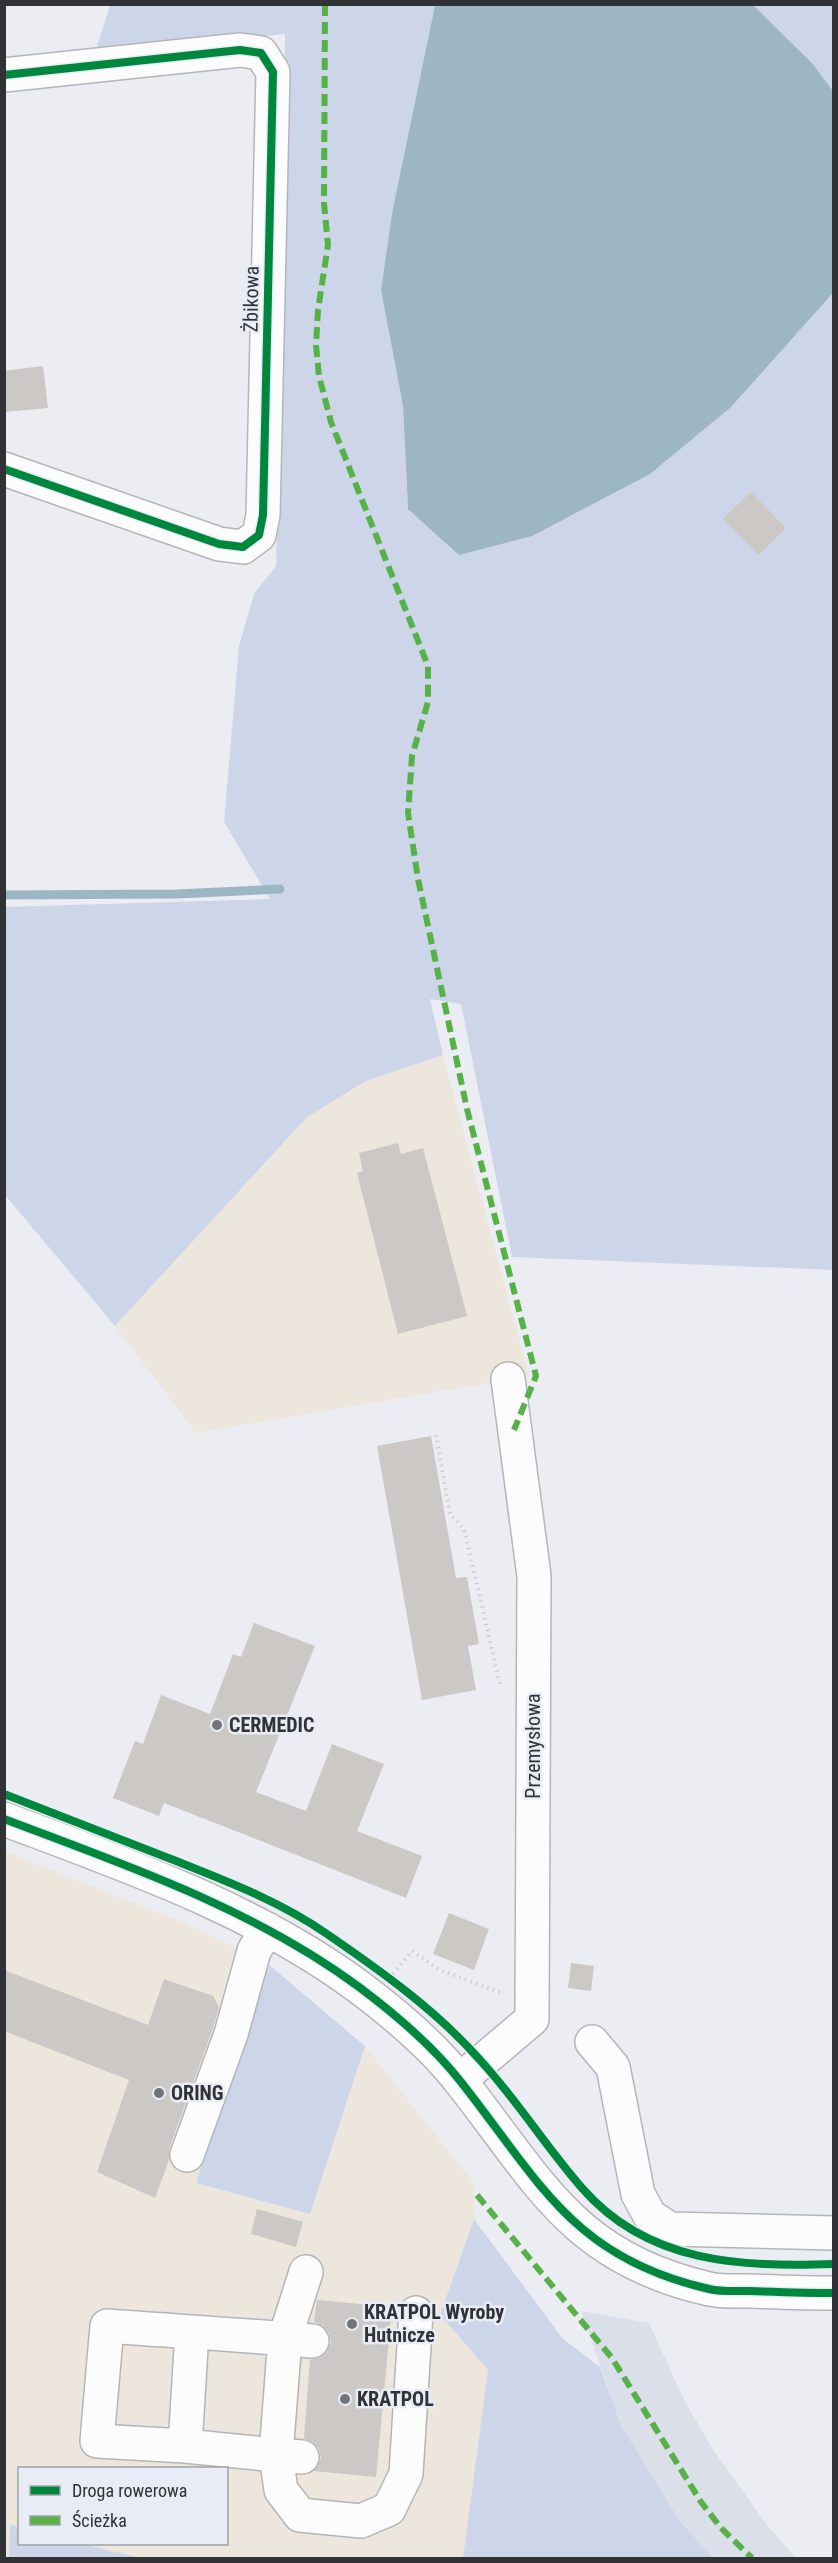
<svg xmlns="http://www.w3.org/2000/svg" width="838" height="2563" viewBox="0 0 838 2563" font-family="'Roboto Condensed',sans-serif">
<rect width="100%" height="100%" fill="#ebedf2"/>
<path fill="#ece6dd" d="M443,1055L529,1376L196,1433L115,1326L307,1117L366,1081Z
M4,1851L187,1924L268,1964L196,2183L310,2214L365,2046L474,2183V2219L440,2315L488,2370L463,2558H141L83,2544H226V2468H20L19,2527L10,2525L9,2558H5Z"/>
<path fill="#dadfe9" d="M581,2311L649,2323L685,2402L712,2448L767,2525L796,2558H714L682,2524L622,2427Z"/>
<path fill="#cdd6e9" d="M110,5H435L392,213L381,290L403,406L408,509L787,344L833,293V1270L512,1257L461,1004L430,999L443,1055L366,1081L307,1117L115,1326L5,1195L4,907L270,899L224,822L239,646L254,594L276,566L281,388L285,34L95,53Z
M753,5H833V91L813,64Z
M268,1964L365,2046L310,2214L196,2183Z
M474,2219L563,2339L600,2367L622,2427L682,2524L714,2558H463L488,2370L440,2315Z
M10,2525L19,2527L20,2544H83L141,2558H9Z"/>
<path fill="#9db6c4" d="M435,5H753L813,64L833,91V293L731,407L650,474L532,536L459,555L408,509L403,406L381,290L392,213Z"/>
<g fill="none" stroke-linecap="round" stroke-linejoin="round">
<path stroke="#9db6c4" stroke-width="9" d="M4,895L177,894L280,889"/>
</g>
<path fill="#cbc8c5" d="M43,366L48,408L4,412V371Z
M751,492L786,528L759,555L723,519Z
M398,1143L401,1154L423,1148L467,1316L398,1334L357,1173L363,1171L359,1153Z
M431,1436L456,1578L467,1577L479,1644L468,1646L476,1690L422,1700L377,1446Z
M254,1623L315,1646L256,1792L306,1811L332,1744L384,1764L357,1831L422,1856L406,1898L164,1803L159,1816L113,1798L135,1741L143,1744L161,1695L210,1714L233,1654L241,1657Z
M449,1913L489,1929L474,1970L433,1954Z
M571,1963L594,1966L591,1991L568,1988Z
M4,1970L148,2025L164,1979L213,1996L219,2007L213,2028L169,2149V2160L155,2198L97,2172L129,2080L4,2031Z
M257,2209L303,2222L296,2247L251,2234Z
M317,2300L392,2307L376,2477L313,2471L321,2459L319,2449L313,2442L304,2438L310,2360L319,2358L327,2352L331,2342L329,2333L323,2326L314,2322Z"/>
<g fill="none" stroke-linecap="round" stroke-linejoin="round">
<defs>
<path id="minor" d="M4,75L240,50L261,53L273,72L263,515L259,535L243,547L219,544L4,469
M4,1819C126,1865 254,1909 359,1987C395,2014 433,2046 461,2082C540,2182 573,2258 709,2289C722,2292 736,2291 749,2291C777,2292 805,2293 834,2293
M592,2042L613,2067L638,2194L650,2216L670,2229L834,2233
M460,2080L532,2019L534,1576L508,1379
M187,2155L231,2034L254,1951L267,1929
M306,2272L285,2338L276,2455L185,2446L97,2441L107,2326C175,2331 244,2335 312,2341
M185,2446L192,2332
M302,2457L276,2455L281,2490L300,2515L361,2521L389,2509L406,2474L416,2313"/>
</defs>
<use href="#minor" stroke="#b3b5b9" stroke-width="36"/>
<path stroke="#cdced0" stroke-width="4" stroke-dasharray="1.5 4.5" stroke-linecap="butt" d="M436,1435L450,1514L464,1529L500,1684
M393,1974L412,1951L440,1970L500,1992"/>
<use href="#minor" stroke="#fcfcfd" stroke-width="33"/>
<path stroke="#56b246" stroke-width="6" stroke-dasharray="12 6" stroke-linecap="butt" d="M325,4L324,203L328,245L318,310L316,345L319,376L331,422L428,666V702L412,756L408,813L418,879L467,1109L536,1376L514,1430
M477,2195L612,2358L701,2502L721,2528L752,2558"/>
<defs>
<path id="cycleway" d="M4,75L240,50L261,53L273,72L263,515L259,535L243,547L219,544L4,469
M4,1794C60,1816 115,1837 171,1859C224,1880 280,1901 327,1934C381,1971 437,2011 480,2060C517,2100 546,2147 582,2188C648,2264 741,2267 834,2264
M4,1819C126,1865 254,1909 359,1987C395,2014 433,2046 461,2082C540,2182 573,2258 709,2289C722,2292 736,2291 749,2291C777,2292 805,2293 834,2293"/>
</defs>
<use href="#cycleway" stroke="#e8ecf5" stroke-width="11"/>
<use href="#cycleway" stroke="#00873e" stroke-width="8"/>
</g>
<g fill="#717378" stroke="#e8ecf5" stroke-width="2">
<circle cx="217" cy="1725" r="6"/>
<circle cx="159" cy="2093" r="6"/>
<circle cx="352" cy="2324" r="6"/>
<circle cx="345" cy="2399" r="6"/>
</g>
<g text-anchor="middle" stroke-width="5" stroke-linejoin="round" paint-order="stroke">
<g font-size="20" fill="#303236" stroke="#e8ecf5">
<text transform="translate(251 299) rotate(-89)" y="7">Żbikowa</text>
<text transform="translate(533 1746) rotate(-90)" y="7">Przemysłowa</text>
</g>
<g font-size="20" font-weight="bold" fill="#303236" stroke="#e8ecf5" text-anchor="start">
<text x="229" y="1732">CERMEDIC</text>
<text x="171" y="2100">ORING</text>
<text x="364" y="2319">KRATPOL Wyroby<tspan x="364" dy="23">Hutnicze</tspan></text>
<text x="357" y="2406">KRATPOL</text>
</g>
</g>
<rect width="838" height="2563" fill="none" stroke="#303236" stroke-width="12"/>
<rect x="18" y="2467" width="210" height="78" fill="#e8ecf5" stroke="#9ea2a9" stroke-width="1.5"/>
<rect x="30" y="2486" width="30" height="9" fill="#00873e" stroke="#9ea2a9" stroke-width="1.5"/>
<text x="72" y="2497" font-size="18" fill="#303236">Droga rowerowa</text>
<rect x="30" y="2516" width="30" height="9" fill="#56b246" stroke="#9ea2a9" stroke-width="1.5"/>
<text x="72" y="2527" font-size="18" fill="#303236">Ścieżka</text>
</svg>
